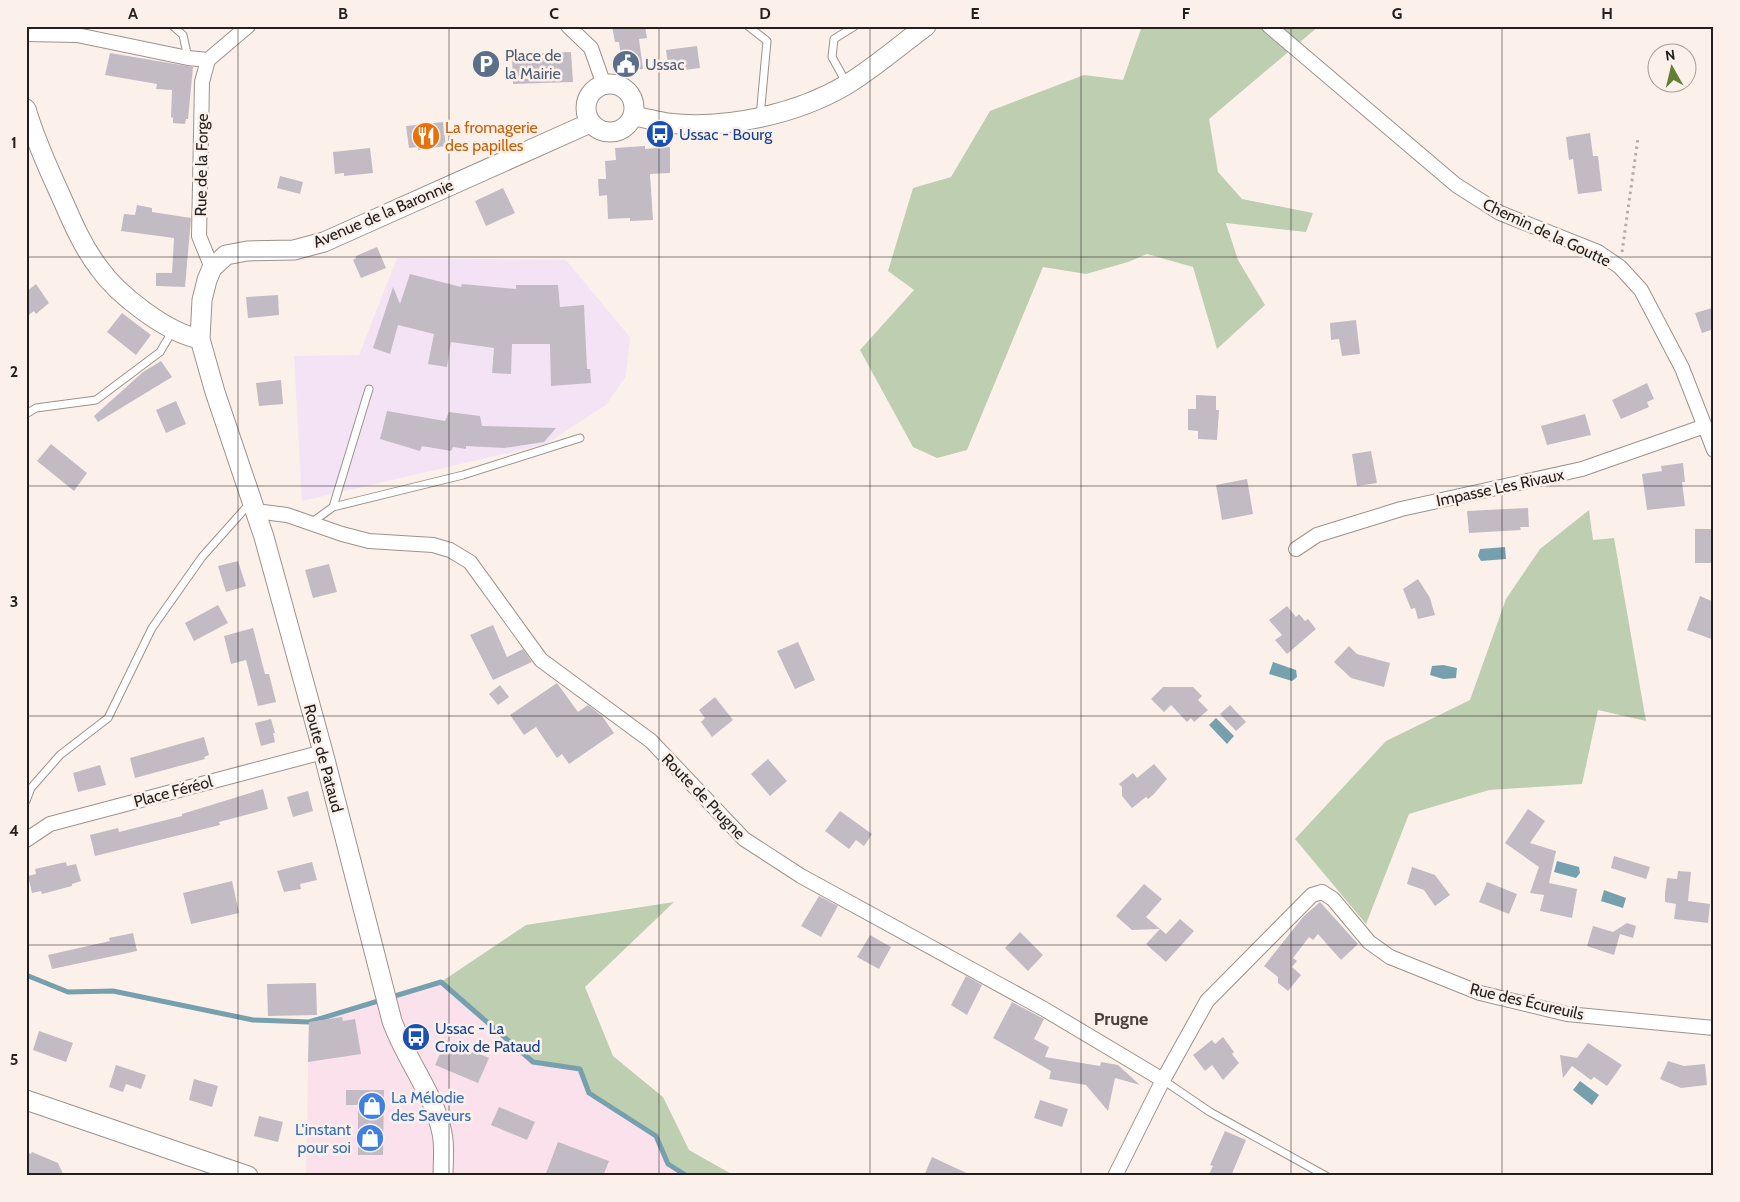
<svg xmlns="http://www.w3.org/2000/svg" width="1740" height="1202" viewBox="0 0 1740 1202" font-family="Cabin,sans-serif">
<rect width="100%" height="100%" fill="#fcf1ea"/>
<path fill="#fae1eb" d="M441,982L533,1062L580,1069L589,1093L656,1136L668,1164L687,1176H306L309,1022Z"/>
<path fill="#f4e3f4" d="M397,258L566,260L630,337L626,376L606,405L546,444L302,501L294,356L359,355Z"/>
<path fill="#beceb1" d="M1142,26H1319L1209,119L1218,172L1242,199L1313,213L1306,232L1226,223L1238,260L1265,305L1217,349L1193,267L1147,254L1128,262L1086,274L1043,267L967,450L937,458L913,447L860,350L914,290L888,271L913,188L951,177L990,111L1084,75L1123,80Z
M1589,510L1593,540L1614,538L1646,721L1598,710L1582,784L1489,790L1409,814L1366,924L1295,839L1386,741L1470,700L1506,599L1540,549Z
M674,902L585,987L613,1056L663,1097L689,1150L735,1176H687L668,1164L656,1136L589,1093L580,1069L533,1062L441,982L526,925Z"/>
<path fill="#76a0ae" d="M1505,547L1506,559L1481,561L1478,556L1480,549Z
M1273,662L1296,670L1297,677L1292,681L1269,674Z
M1443,665L1457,668L1456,678L1443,679L1430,675L1432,666Z
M1216,718L1234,736L1227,744L1209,725Z
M1557,861L1579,867L1580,873L1576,878L1554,872Z
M1604,890L1626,898L1623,908L1601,901Z
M1580,1081L1599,1095L1592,1105L1573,1090Z"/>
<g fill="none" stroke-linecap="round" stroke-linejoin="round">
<path stroke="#76a0ae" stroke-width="5" d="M26,975L68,992L113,991L253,1020L309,1022L441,982L533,1062L580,1069L589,1093L656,1136L668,1164L687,1176"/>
</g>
<path fill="#c2bbc3" d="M612,26H645L647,38L639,39L643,69L623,71L619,42H615Z
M697,46L700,68L669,72L666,50Z
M571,52L573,82L513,84L512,54Z
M110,53L193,67L188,119H186L185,124L173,123V118L171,117L172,90L156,89L157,84L105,75Z
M443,122L446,146L418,150V147L409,148L406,126Z
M1590,133L1593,156H1598L1602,191L1578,194L1573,159L1569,160L1566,137Z
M645,146V149L670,147V173L650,174L653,220L630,221V218L608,219L607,195L599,196L598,179H606L605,161L616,160L615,148Z
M370,148L373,173L344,176V173L335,174L333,152Z
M280,176L303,182L300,194L277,188Z
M503,188L515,213L486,226L475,201Z
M137,205L152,208V212L191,218L185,287L156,286V273H172L174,238L121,231L124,214L135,215Z
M377,247L386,268L361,278L353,260L356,258V256Z
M410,274L461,287L462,284L516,289V285H558L560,307L584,305L587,369H590L591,383L551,386L550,344H512L511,374L492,373L494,348L451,342L447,367L428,364L434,334L398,325L390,354L373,348L393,287L400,304Z
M36,284L49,303L36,314L34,311L26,317V292Z
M278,295L279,315L248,318L246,297Z
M1712,308L1714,329L1702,333L1695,313Z
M122,313L151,335L136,355L107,332Z
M1356,320L1360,354L1342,356L1339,339L1331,340L1330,323Z
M161,361L172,377L98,422L94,416L143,372Z
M281,380L283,404L259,406L256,383Z
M1647,383L1654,399L1647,402L1649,407L1621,419L1612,400Z
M1196,395L1216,396V410H1219L1217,440L1198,439V431L1188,430V409H1196Z
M176,401L186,424L166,433L156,410Z
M387,411L445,421L449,412L480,416L482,426L556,428L544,442L504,448L466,446V449L453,447L451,451L422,446L420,451L380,439Z
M1585,414L1591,435L1547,445L1541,426Z
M51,444L87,473L74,491L37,461Z
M1371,451L1377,483L1357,486L1352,454Z
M1683,463L1685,482H1682L1685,506L1647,510L1642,474L1662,471L1661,466Z
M1247,479L1253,514L1222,520L1216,485Z
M1528,508L1529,527H1520L1521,530L1469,533L1467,511Z
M1695,529H1714V563H1695Z
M238,561L246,586L226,592L218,566Z
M329,564L337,592L313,598L305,570Z
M1418,579L1430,598L1435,615L1418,619L1415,608L1411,609L1403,589Z
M1700,596L1714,602V640L1687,630Z
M218,605L228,623L194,641L185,623Z
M1287,606L1296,617L1299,614L1305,621L1308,619L1316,629L1287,654L1275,640L1282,635L1269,620Z
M493,625L507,657L523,649L532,662L493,680L470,635Z
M253,628L265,674H269L276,702L258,706L246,660L231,664L224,636Z
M798,642L815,680L795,689L777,651Z
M1349,646L1357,654L1390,663L1384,687L1351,678L1334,662Z
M557,683L578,712L588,705L602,716L614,733L569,764L562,754L557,758L536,727L524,735L510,715Z
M500,685L509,697L498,705L489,694Z
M1163,687H1193L1202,696L1198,700L1208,710L1194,722L1191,718L1187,722L1171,705L1164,712L1151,699Z
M715,697L733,720L712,737L701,722L705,718L699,710Z
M1230,705L1246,722L1236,731L1220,714Z
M271,719L275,733H273L275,742L261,746L255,723Z
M204,737L209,755L204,757L205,759L135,778L130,758Z
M768,759L787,781L770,796L751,774Z
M1154,764L1167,779L1154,794L1148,799L1146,797L1132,808L1122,796V787L1119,784L1133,773L1137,778Z
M100,765L106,785L78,792L73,773Z
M263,789L268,809L219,822L220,825L95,856L90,835L118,828L119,832L182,816V814Z
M308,791L313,811L293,817L287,797Z
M1528,809L1545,821L1530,843L1556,851L1549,883L1577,889L1572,918L1540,911L1544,895L1530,893L1539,867L1505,843Z
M840,811L872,834L864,846L856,840L849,849L825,831Z
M1614,856L1650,867L1646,879L1611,868Z
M66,862L67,866L76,864L81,881L72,884V886L42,894L41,891L32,893L28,876L36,874L35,869Z
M312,862L317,880L300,884L301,889L284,892L277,871Z
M1412,867L1435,875L1450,895L1435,906L1424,890L1407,884Z
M1678,871L1691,872L1688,901L1710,904L1708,923L1674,919L1676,904L1665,902V893L1667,878L1677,879Z
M232,881L239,913L191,924L183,893Z
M1487,882L1517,894L1509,914L1479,902Z
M1144,884L1162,899L1146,917L1166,934L1180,919L1194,931L1166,962L1146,944L1160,929L1132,930L1116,916Z
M819,896L838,906L821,937L801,926Z
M1320,902L1358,944L1341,960L1318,934L1313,940L1309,937L1293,958L1297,961L1292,967L1301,975L1288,991L1278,983V977L1264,966L1303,917Z
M1627,923L1636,926L1633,938L1620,934L1614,955L1587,946L1593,926L1613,932Z
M1020,932L1043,955L1028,971L1005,948Z
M133,933L137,951L52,969L48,955L110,941L109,938Z
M870,935L891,947L879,969L857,957Z
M966,976L982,985L967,1015L951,1005Z
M316,983L317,1015L268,1016L267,984Z
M1012,1002L1044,1019L1034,1039L1049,1047L1045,1057L1100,1066L1101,1062L1118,1065L1140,1085L1115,1078L1108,1111L1086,1085L1049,1079L1051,1071L993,1038Z
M342,1017L343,1021L355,1019L361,1054L308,1062L309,1022Z
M39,1031L73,1043L66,1062L33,1050Z
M1223,1037L1234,1052L1232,1054L1239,1063L1223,1080L1212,1065L1205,1071L1193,1055L1212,1040L1215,1044Z
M446,1040L489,1058L478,1083L435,1065Z
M1588,1043L1622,1065L1607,1086L1594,1077L1591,1080L1572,1066L1563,1078L1560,1055L1577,1058Z
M1668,1061L1684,1066L1705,1064L1707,1085L1681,1088L1660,1079Z
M116,1065L146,1075L141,1089L126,1084L123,1092L109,1087Z
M194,1079L218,1086L212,1107L189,1100Z
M346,1090H384L383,1155H358V1105H346Z
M1040,1100L1068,1109L1062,1127L1034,1118Z
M499,1107L535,1122L527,1140L491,1125Z
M259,1116L283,1122L278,1142L254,1136Z
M1225,1131L1246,1140L1231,1176H1208L1213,1166L1210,1165Z
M558,1142L609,1161L603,1176H545Z
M26,1152L31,1154L32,1152L58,1163L64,1176H26Z
M932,1157L973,1176H924Z"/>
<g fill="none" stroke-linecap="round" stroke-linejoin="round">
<defs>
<path id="lane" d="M173,26L183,35L188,58
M748,26L767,41L760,117
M847,84L832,57L834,39L855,26
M26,414L36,408L96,400L160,352L173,330
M333,507L369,389
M311,523L333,507L463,475L580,438
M26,801L31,788L60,755L108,718L152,628L202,557L251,502
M1163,1080L1210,1112L1326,1176"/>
<path id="street" d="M568,26L591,48L604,85
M1269,26L1456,185L1500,213L1598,252L1620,267L1641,290L1682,368L1714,450
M26,34L77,35L188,58L208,60L248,26
M208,60L202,82L199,236L212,268
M255,511L287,515L342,534L369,541L433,545L450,550L470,562L541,660L651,741L744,839L801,876L1044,1009L1163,1080
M1296,549L1317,535L1401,509L1582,469L1705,426
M26,840L50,824L323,752
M1115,1176L1163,1080L1207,1001L1312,895L1322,892L1333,899L1369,942L1390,957L1480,993L1567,1014L1714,1028"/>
<path id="secondary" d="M586 108a24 24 0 1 1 48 0a24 24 0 1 1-48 0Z
M26,109C35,139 47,166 60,194C71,219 82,246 99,268C118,295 167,333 200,339
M634,116C645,118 656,121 667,123C725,130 797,114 846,85C874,68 899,46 926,26
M26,1100L248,1176
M443,1176C443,1162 445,1147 442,1133C434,1093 406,1060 392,1021L323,752L264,537L215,392L200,339L202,300L207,280L212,268L226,255L247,251L294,250L324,242L590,123"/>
</defs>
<use href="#lane" stroke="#9c928c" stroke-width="9"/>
<use href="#street" stroke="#9c928c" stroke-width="16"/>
<use href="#secondary" stroke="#9c928c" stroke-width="21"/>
<path stroke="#b5aca7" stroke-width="3" stroke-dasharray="2.5 4" stroke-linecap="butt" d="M1622,252L1638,138"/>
<use href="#lane" stroke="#fff" stroke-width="7"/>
<use href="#street" stroke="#fff" stroke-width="14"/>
<use href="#secondary" stroke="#fff" stroke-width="19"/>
</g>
<path fill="none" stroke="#231f1d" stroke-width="1" stroke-opacity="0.55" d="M238,26V1176M449,26V1176M659,26V1176M870,26V1176M1081,26V1176M1291,26V1176M1502,26V1176M26,257H1714M26,486H1714M26,716H1714M26,945H1714"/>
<defs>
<symbol id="parking-disc" viewBox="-11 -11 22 22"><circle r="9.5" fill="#5c6f8a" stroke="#fcf1ea"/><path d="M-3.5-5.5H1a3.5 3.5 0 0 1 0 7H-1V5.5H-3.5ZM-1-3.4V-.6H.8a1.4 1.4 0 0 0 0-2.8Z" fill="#fff"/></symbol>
<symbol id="civic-disc" viewBox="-11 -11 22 22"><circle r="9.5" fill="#5c6f8a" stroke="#fcf1ea"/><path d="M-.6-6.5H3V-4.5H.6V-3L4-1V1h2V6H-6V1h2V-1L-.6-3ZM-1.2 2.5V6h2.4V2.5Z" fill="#fff"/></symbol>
<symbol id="bus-disc" viewBox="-11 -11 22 22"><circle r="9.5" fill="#1a4fb4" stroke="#fcf1ea"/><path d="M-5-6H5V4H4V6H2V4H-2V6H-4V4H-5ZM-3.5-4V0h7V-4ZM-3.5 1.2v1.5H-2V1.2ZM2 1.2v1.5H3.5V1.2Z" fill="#fff"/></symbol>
<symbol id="restaurant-disc" viewBox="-11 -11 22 22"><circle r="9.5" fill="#e8710a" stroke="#fcf1ea"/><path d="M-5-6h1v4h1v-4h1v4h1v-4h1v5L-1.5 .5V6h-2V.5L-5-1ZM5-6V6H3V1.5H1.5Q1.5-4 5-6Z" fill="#fff"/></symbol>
<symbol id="shop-disc" viewBox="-11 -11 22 22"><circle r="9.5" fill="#3f7fe0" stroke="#fcf1ea"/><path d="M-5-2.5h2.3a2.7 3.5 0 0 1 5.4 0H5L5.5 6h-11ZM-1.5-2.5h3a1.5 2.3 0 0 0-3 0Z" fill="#fff"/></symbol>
</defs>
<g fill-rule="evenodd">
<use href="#parking-disc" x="470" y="48" width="32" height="32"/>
<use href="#civic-disc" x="610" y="48" width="32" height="32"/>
<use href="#bus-disc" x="644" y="118" width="32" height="32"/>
<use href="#restaurant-disc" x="410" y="120" width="32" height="32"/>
<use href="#bus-disc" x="400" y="1021" width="32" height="32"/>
<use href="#shop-disc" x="356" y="1090" width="32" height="32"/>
<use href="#shop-disc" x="354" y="1122" width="32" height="32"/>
</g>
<g text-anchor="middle" stroke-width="5" stroke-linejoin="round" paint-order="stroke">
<g font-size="16" fill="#4e5e75" stroke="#fcf1ea" text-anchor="start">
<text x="505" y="61">Place de<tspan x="505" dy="18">la Mairie</tspan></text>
<text x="645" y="70">Ussac</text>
</g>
<g font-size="16" fill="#c56008" stroke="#fcf1ea" text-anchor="start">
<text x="445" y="133">La fromagerie<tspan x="445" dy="18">des papilles</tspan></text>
</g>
<g font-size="16" fill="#164399" stroke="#fcf1ea" text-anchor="start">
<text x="679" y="140">Ussac - Bourg</text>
<text x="435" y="1034">Ussac - La<tspan x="435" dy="18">Croix de Pataud</tspan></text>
</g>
<g font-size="16" fill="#231f1d" stroke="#fcf1ea">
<text transform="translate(201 165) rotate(-89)" y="6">Rue de la Forge</text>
<text transform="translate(383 213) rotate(-23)" y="6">Avenue de la Baronnie</text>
<text transform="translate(1547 232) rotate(25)" y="6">Chemin de la Goutte</text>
<text transform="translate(1500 487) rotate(-12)" y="6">Impasse Les Rivaux</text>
<text transform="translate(324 758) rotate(75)" y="6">Route de Pataud</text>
<text transform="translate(173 791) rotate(-15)" y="6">Place Féréol</text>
<text transform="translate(704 796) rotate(46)" y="6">Route de Prugne</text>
<text transform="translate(1527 1001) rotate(13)" y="6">Rue des Écureuils</text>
</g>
<g font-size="16" fill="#366cbe" stroke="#fcf1ea" text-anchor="start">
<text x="391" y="1103">La Mélodie<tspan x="391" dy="18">des Saveurs</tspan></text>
<text x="351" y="1135" text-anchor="end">L'instant<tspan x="351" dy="18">pour soi</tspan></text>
</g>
<g font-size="18" font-weight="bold" fill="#4b423d" stroke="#fcf1ea">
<text x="1121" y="1025">Prugne</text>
</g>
</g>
<rect width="1740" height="1202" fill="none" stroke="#fcf1ea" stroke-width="55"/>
<g transform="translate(1672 68) rotate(352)"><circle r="24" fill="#fcf1ea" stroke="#a59d98"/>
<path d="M0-4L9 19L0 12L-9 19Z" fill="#637f33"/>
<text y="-8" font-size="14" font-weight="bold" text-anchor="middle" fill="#231f1d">N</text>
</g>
<rect x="28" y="28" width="1684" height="1146" fill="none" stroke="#231f1d" stroke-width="2"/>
<g font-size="16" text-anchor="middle" font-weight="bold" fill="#231f1d">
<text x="133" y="19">A</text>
<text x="343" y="19">B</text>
<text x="554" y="19">C</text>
<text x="765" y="19">D</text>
<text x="975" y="19">E</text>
<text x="1186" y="19">F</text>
<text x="1397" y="19">G</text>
<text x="1607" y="19">H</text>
<text x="14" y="148">1</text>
<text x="14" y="377">2</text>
<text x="14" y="607">3</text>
<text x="14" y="836">4</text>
<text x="14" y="1065">5</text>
</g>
</svg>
